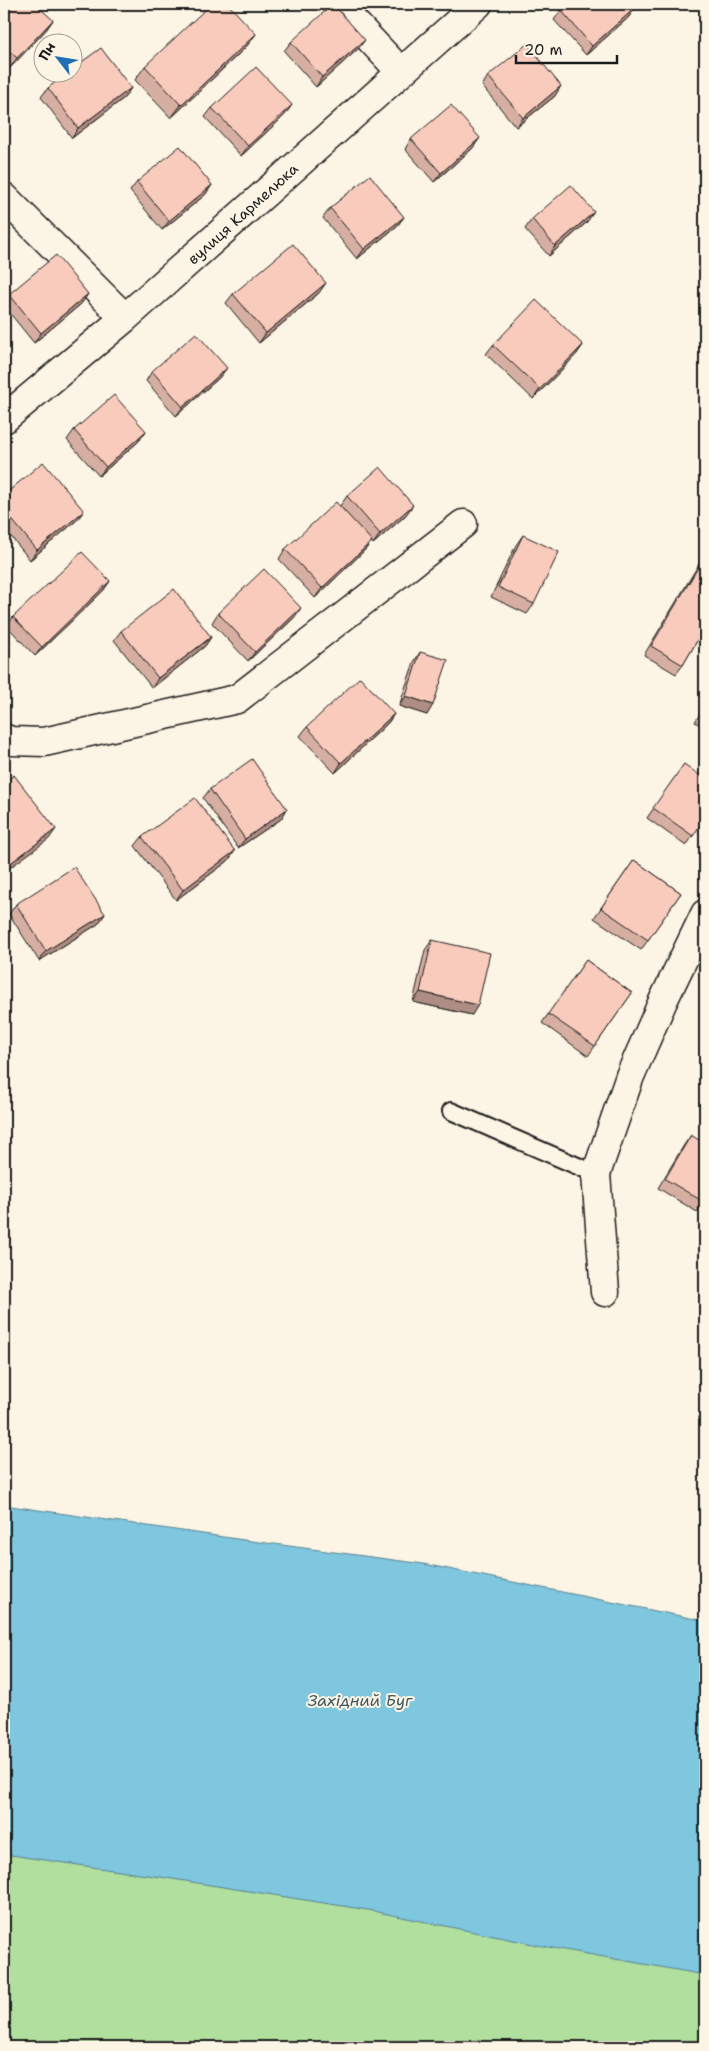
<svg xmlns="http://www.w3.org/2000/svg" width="709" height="2051" viewBox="0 0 709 2051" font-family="'Shantell Sans',sans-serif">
<rect width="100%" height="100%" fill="#fcf5e5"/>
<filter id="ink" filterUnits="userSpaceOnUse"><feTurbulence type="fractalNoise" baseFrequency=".02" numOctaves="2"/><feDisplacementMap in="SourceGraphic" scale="10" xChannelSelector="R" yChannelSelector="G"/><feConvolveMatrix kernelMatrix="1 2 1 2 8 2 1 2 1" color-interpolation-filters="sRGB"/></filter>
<g filter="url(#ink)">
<path fill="#b0df9e" stroke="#667e5d" d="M4,1764L705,1834V2047H4Z"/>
<path fill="#7fc6df" stroke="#578291" d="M4,1505L244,1540L424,1564L705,1621V1975L537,1945L368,1910L160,1877L4,1854Z"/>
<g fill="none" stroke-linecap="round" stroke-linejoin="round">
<defs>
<path id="service" d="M451,1111L596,1174"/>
<path id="minor" d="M337,4L401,72
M4,197L125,318
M4,419L125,318L478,4
M4,738L11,741L44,742L237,699L463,524
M605,1292L596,1174L630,1076L663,1001L705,914"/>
</defs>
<use href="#service" stroke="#1c1c1c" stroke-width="20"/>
<use href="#minor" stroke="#1c1c1c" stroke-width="31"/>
<use href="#service" stroke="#fcf5e5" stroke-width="16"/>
<use href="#minor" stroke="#fcf5e5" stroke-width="28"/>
</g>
<path fill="#d6afa2" stroke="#1c1c1c" d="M4,4L53,20L46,30L10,68L4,62Z
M635,8L628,18L586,55L554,20L561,10Z
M256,34L246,47L171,118L135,80L145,66Z
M291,42L358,49L316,87L284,51Z
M488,76L555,96L516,127L482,86Z
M48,88H131L124,98L72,138L41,97Z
M212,108L285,115L241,156L205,117Z
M411,139L473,148L434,182L405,149Z
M137,182L212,185L205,195L162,230L130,191Z
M330,208L404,217L397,226L357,259L323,218Z
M532,219L587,222L549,256L525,229Z
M319,293L259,343L226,303L233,294Z
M9,294H88L81,304L34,343L4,306V301Z
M493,345H583L576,355L533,399L486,354Z
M152,371L220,377L176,416L146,381Z
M74,430L146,431L139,441L99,476L67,440Z
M4,495L77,520L30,560L4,528Z
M347,496L406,515L373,544L371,541L365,550L315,598L279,559L285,549L351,519L340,506Z
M523,535L534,604L527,614L491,597L516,545Z
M705,554V627L683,665L676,674L644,655Z
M110,581L103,591L35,656L7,626L13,617Z
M218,613L294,618L248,661L212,623Z
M121,631L211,637L205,646L152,688L114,640Z
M420,652L427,715L399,706L414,662Z
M705,705V728L695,722Z
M394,714L388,723L335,773L300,736L307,727Z
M684,764L705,818L686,846L647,818Z
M210,789L287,809L281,819L238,848L203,798Z
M142,837L228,861L176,900L135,846Z
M634,860L681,893L641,950L594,918Z
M16,904L105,914L98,924L39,961L9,914Z
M432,940L472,1015L413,1002L425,950Z
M586,960L632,993L588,1056L542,1023Z
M691,1135L705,1199L697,1212L658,1188L684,1145Z"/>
<path fill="#ae8e84" stroke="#1c1c1c" d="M635,8L628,18L586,55L592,46Z
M53,20L46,30L10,68L17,58Z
M256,34L246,47L171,118L181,105Z
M365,40L358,49L316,87L322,77Z
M561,86L555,96L516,127L523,118Z
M131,88L124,98L72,138L78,128Z
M292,105L285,115L241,156L248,146Z
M480,138L473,148L434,182L441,173Z
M212,185L205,195L162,230L169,221Z
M594,212L587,222L549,256L555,246Z
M404,217L397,226L357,259L364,249Z
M326,283L319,293L259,343L266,333Z
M88,294L81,304L34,343L41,333Z
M583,345L576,355L533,399L540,389Z
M227,368L220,377L176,416L183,407Z
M146,431L139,441L99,476L106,467Z
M413,505L406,515L373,544L380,534Z
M84,511L77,520L30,560L37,550Z
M372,541L365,550L315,598L322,588Z
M110,581L103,591L35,656L42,647Z
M301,608L294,618L248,661L255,652Z
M211,637L205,646L152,688L158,678Z
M406,696L433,705L427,715L399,706Z
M394,714L388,723L335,773L341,763Z
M287,809L281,819L238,848L245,839Z
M56,829L49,839L4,872V868Z
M235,851L228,861L176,900L183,890Z
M105,914L98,924L39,961L46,951Z
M420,992L478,1005L472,1015L413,1002Z"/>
<path fill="#f9cbbc" stroke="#1c1c1c" d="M4,4H35L53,20L17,58L4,46Z
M211,4H228L256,34L181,105L145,66Z
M333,4L365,40L322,77L291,42Z
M568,4H631L635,8L592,46L561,10Z
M527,44L561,86L523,118L488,76Z
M101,48L131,88L78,128L48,88L68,72H72V69Z
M256,67L292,105L248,146L212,108Z
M451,105L480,138L441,173L411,139Z
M180,146L212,185L169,221L137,182Z
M370,175L404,217L364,249L330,208Z
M571,185L594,212L555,246L532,219Z
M293,244L326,283L266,333L233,294Z
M56,255L88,294L41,333L9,294Z
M536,300L583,345L540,389L493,345Z
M196,333L227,368L183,407L152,371Z
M114,395L146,431L106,467L74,430Z
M43,462L84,511L37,550L4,510V495Z
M380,467L413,505L380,534L347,496Z
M336,502L372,541L322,588L285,549Z
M523,535L559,552L534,604L498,587Z
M82,552L110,581L42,647L13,617Z
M705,556V627L683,665L651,646Z
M264,569L301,608L255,652L218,613Z
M174,589L211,637L158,678L121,631Z
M420,652L448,660L433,705L406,696Z
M360,677L394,714L341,763L307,727Z
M705,707V714L702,712Z
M252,759L287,809L245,839L210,789Z
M684,764L705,779V818L693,836L653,808Z
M14,775L56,829L4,868V783Z
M195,798L235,851L183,890L142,837Z
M634,860L681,893L648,940L601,908Z
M74,867L105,914L46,951L16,904Z
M432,940L490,953L478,1005L420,992Z
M586,960L632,993L595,1046L548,1014Z
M691,1135L705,1144V1199L704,1202L665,1179Z"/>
</g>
<g text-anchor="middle" stroke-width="4" stroke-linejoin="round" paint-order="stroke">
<g font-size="15" fill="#1c1c1c" stroke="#fcf5e5">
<text transform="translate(243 214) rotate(-42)" y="5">вулиця Кармелюка</text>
</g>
<g font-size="16" font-style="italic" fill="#3f5860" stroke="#fcf5e5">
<text x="360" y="1706">Західний Буг</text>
</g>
</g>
<rect width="709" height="2051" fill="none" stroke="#fcf5e5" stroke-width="20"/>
<rect x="10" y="10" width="689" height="2031" fill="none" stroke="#1c1c1c" stroke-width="2" filter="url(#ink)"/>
<g transform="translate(58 58) rotate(301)"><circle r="24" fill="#fcf5e5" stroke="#a29e95"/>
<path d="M0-4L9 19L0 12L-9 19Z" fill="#1f6fb2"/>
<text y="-8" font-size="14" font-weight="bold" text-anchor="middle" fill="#1c1c1c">Пн</text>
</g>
<path d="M516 55v8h101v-8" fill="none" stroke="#1c1c1c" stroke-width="2.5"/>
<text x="524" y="55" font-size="15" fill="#1c1c1c" stroke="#fcf5e5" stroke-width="4" paint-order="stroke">20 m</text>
</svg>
